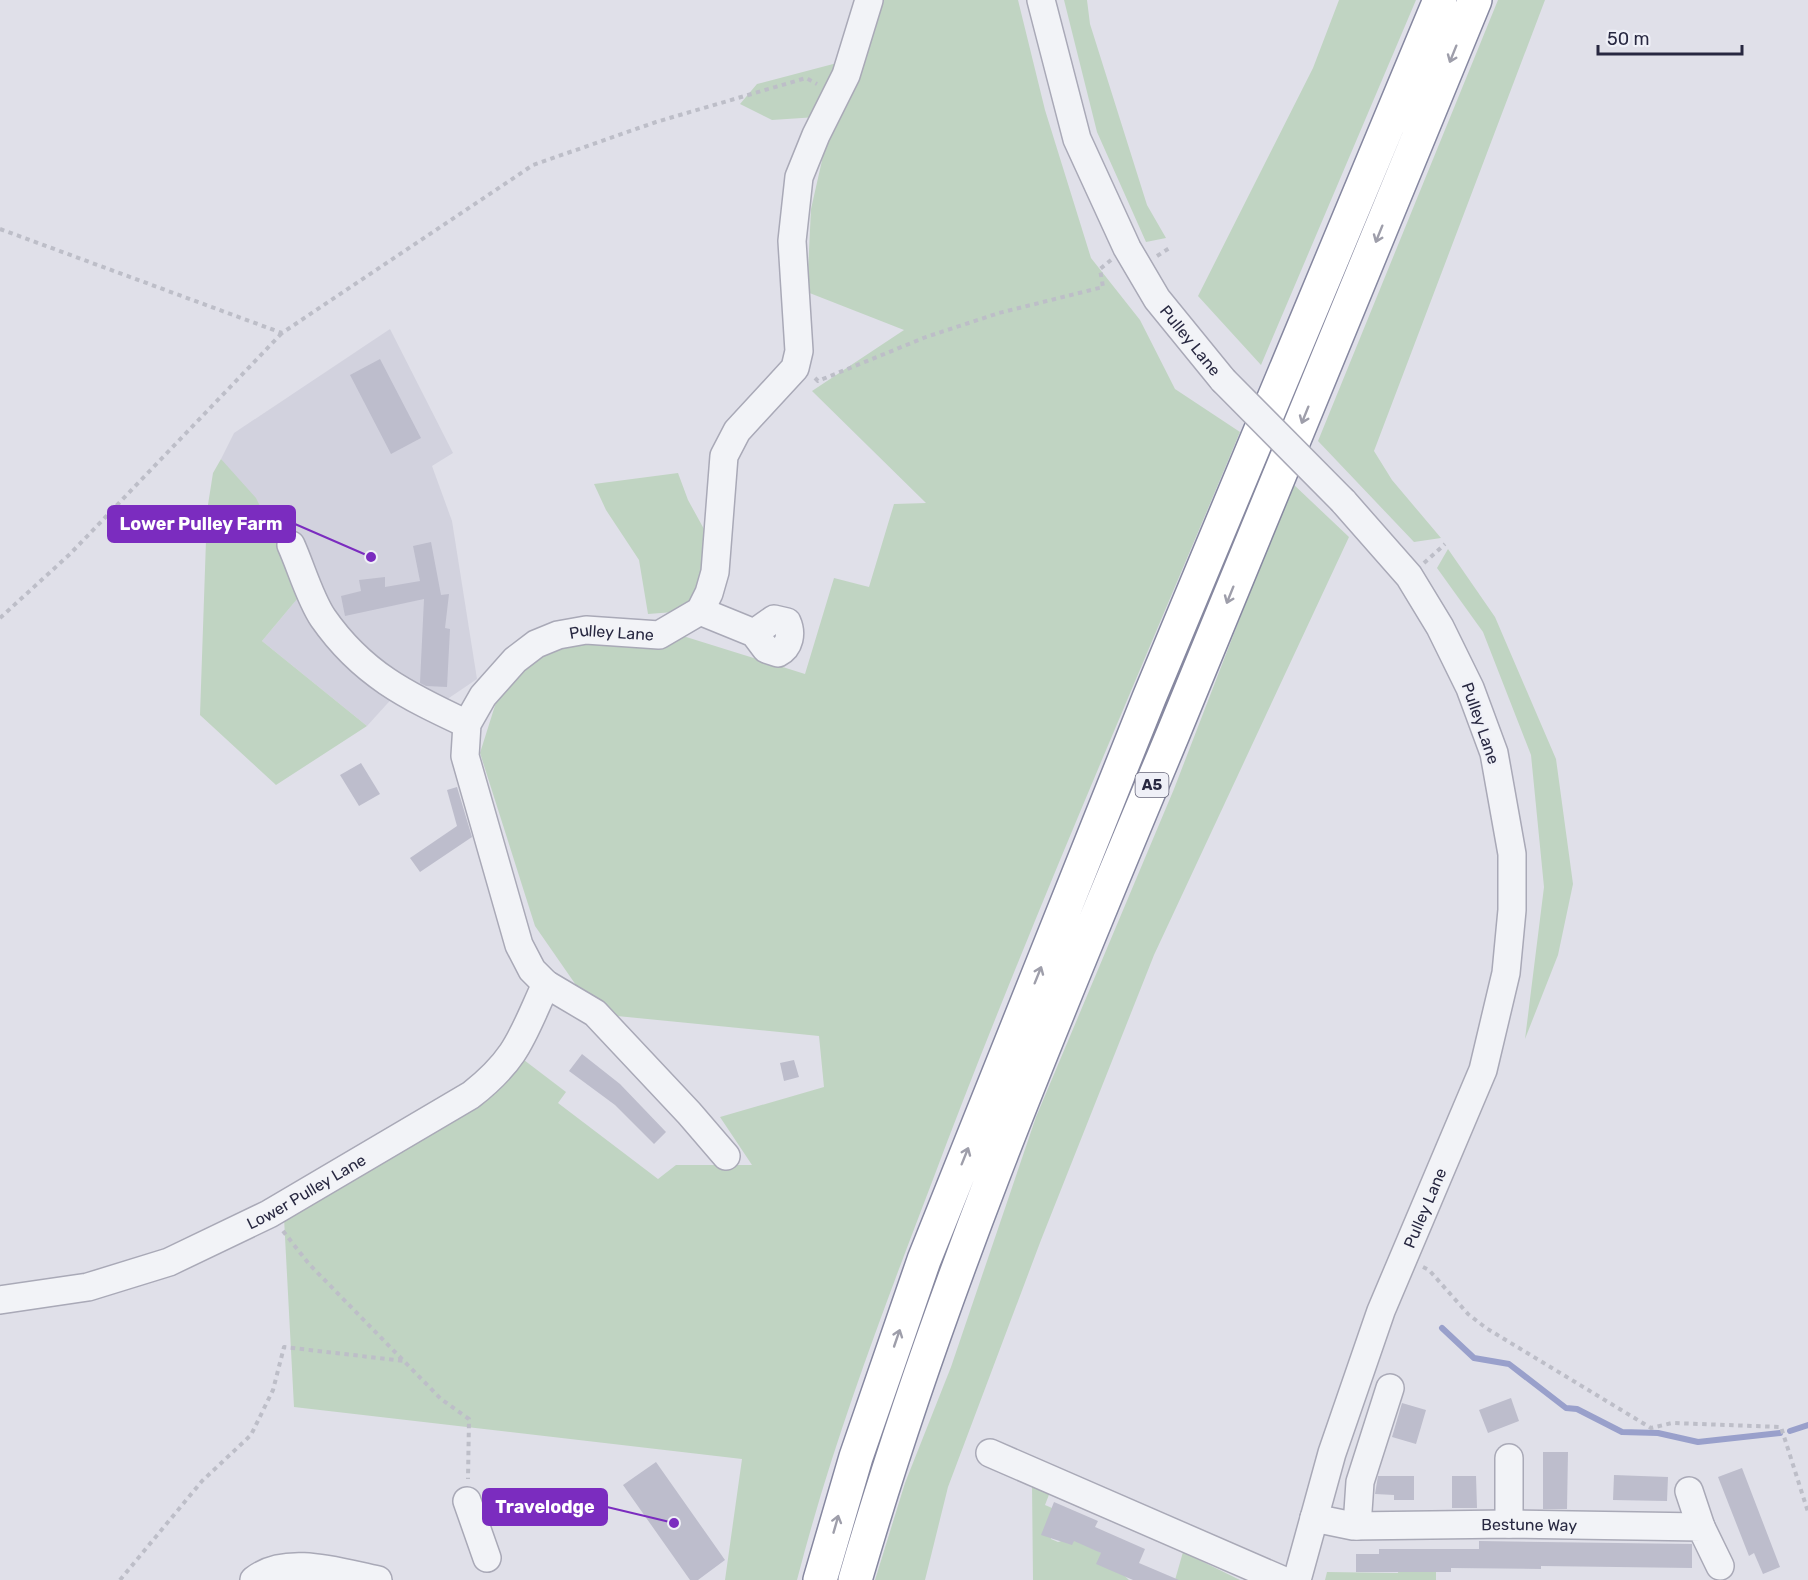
<svg xmlns="http://www.w3.org/2000/svg" width="1808" height="1580" viewBox="0 0 1808 1580" font-family="Rubik,sans-serif">
<rect width="100%" height="100%" fill="#e0e0e9"/>
<path fill="#d2d2de" d="M390,329L453,453L432,466L452,521L477,679L446,700L396,694L367,726L262,641L303,592L221,459L234,433Z"/>
<path fill="#c0d4c2" d="M884,0H1018L1045,110L1091,258L1140,320L1175,389L1240,432C1136,682 1027,929 932,1182C882,1313 832,1444 797,1580H725L742,1459L294,1407L284,1218L463,1106L524,1060L566,1092L558,1103L658,1179L676,1165H752L720,1117L824,1087L819,1036L617,1016L578,988L535,926L480,753L498,696L524,666L550,649L594,641L683,636L805,674L834,578L869,587L894,504L926,503L812,391L904,330L807,292L811,209L823,156Z
M1064,0H1087L1090,24L1147,205L1166,238L1146,242L1097,132Z
M1339,0H1416L1261,365L1198,296L1313,68Z
M1498,0H1545L1374,451L1392,480L1441,538L1414,542L1318,441Z
M837,63L817,117L772,120L740,104L757,84Z
M221,459L256,498L303,592L262,641L367,726L276,785L200,715L207,511L213,473Z
M678,473L688,500L710,540L694,599L674,612L648,614L639,560L606,510L594,484Z
M1292,483L1349,537L1154,955L1041,1240L948,1487L925,1580H875L905,1483L951,1367L1036,1117L1174,789Z
M1448,549L1495,617L1556,759L1573,884L1558,955L1525,1039L1544,887L1531,755L1483,632L1437,568Z
M1032,1484L1050,1492L1045,1505L1052,1508L1051,1539L1058,1542L1075,1537L1101,1553L1129,1580H1033Z
M1183,1552L1240,1580H1175Z
M1399,1566L1436,1571V1580H1325L1327,1572L1398,1573Z"/>
<g fill="none" stroke-linecap="round" stroke-linejoin="round">
<path stroke="#99a0cb" stroke-width="6" d="M1442,1328L1474,1358L1509,1364L1566,1408L1577,1409L1622,1432L1658,1433L1698,1442L1780,1433
M1790,1431L1808,1425"/>
</g>
<path fill="#bdbdcc" d="M380,359L421,438L391,454L350,375Z
M431,542L441,595L449,594L445,628L450,629L447,687L426,686L420,683L424,599L345,616L341,596L361,591L359,580L385,577V587L420,581L413,546Z
M361,763L380,794L359,806L340,775Z
M457,787L472,837L420,872L410,858L457,826L447,790Z
M582,1054L620,1084L666,1132L654,1144L615,1105L569,1071Z
M794,1060L799,1077L784,1081L780,1063Z
M1511,1398L1519,1421L1488,1433L1479,1410Z
M1402,1403L1426,1410L1416,1444L1392,1437Z
M1543,1452H1568L1567,1509H1543Z
M656,1462L725,1560L698,1580H690L623,1485Z
M1742,1468L1780,1567L1763,1574L1754,1553L1749,1556L1718,1477Z
M1614,1475L1668,1477L1667,1501L1613,1500Z
M1378,1476H1414V1500H1394V1495L1375,1494Z
M1452,1476H1476L1477,1508H1452Z
M1054,1502L1098,1521L1095,1527L1145,1549L1139,1563L1179,1580H1133L1096,1564L1101,1553L1074,1541L1072,1545L1041,1535Z
M1479,1541L1692,1544V1568L1541,1566V1569L1451,1568V1572H1356V1554H1379V1549H1479Z"/>
<g fill="none" stroke-linecap="round" stroke-linejoin="round">
<defs>
<g id="minor">
<path id="s1" d="M1041,0L1077,139L1127,248L1157,299L1223,380"/>
<path d="M291,545C301,567 310,599 323,618C362,674 407,696 467,724"/>
<path d="M700,611L754,633L774,619L787,622C792,633 790,647 778,653L766,649L754,633"/>
<path id="s2" d="M726,1156L689,1113L595,1013L546,984L532,970L519,945L465,756L467,724L483,696L515,660L536,644L558,635L586,630L659,635L700,611L709,593L715,572L724,456L737,431L795,368L799,351L792,241L799,177L816,135L846,75L869,0"/>
<path id="s3" d="M0,1300L88,1287L169,1262L269,1214L471,1095C518,1058 522,1036 546,984"/>
<path d="M990,1453L1282,1580"/>
<path d="M1689,1491L1701,1527"/>
<path d="M467,1501L487,1558"/>
<path id="s4" d="M1314,1518L1353,1526L1509,1524L1701,1527L1720,1566"/>
<path d="M1509,1524V1458"/>
<path d="M1357,1526L1360,1482L1390,1388"/>
<path d="M254,1580C286,1554 342,1573 378,1580"/>
<path id="s5" d="M1297,1580L1332,1453L1381,1311L1483,1070L1506,973L1512,910V854L1494,753L1470,688L1440,627L1409,576L1343,501"/>
</g>
<path id="highway" d="M820,1580L856,1457L924,1260L1149,698L1440,0
M855,1580C939,1290 1057,1012 1173,734C1275,490 1375,245 1475,0"/>
</defs>
<use href="#minor" stroke="#a9a9b7" stroke-width="30"/>
<use href="#highway" stroke="#8688a0" stroke-width="36"/>
<path stroke="#bdbec8" stroke-width="4" stroke-dasharray="4.5 4.5" stroke-linecap="butt" d="M0,229L282,333L533,165L656,122L806,78L817,84
M1157,256L1171,247
M815,378L818,381L926,337L999,313L1103,287L1100,269L1111,260
M1424,563L1445,544
M0,618L70,554L282,333
M283,1231L309,1264L441,1399L469,1419L468,1479
M1423,1267L1429,1270L1468,1314L1486,1328L1651,1428L1672,1423L1781,1427L1808,1512
M120,1580L202,1481L251,1435L273,1390L284,1347L404,1361"/>
<use href="#minor" stroke="#f2f3f7" stroke-width="27"/>
<use href="#highway" stroke="#fff" stroke-width="33"/>
<defs>
<path id="minor-bridge" d="M1223,380L1343,501"/>
</defs>
<use href="#minor-bridge" stroke="#a9a9b7" stroke-width="30" stroke-linecap="butt"/>
<use href="#minor-bridge" stroke="#f2f3f7" stroke-width="27"/>
</g>
<defs><path id="oneway-shaft" d="M-6 0H5M1.5-3L5.5 0L1.5 3" fill="none" stroke-width="1.6" stroke-linecap="round" stroke-linejoin="round" transform="scale(1.5)"/></defs>
<g stroke="#9e9eaa">
<use href="#oneway-shaft" transform="translate(1453 54) rotate(112)"/>
<use href="#oneway-shaft" transform="translate(1379 234) rotate(112)"/>
<use href="#oneway-shaft" transform="translate(1305 415) rotate(112)"/>
<use href="#oneway-shaft" transform="translate(1230 595) rotate(112)"/>
<use href="#oneway-shaft" transform="translate(1038 975) rotate(-68)"/>
<use href="#oneway-shaft" transform="translate(965 1156) rotate(-68)"/>
<use href="#oneway-shaft" transform="translate(897 1338) rotate(-71)"/>
<use href="#oneway-shaft" transform="translate(836 1524) rotate(-74)"/>
</g>
<g text-anchor="middle" stroke-width="4.5" stroke-linejoin="round" paint-order="stroke">
<rect fill="#eff0f7" stroke="#646478" stroke-width="1.5" x="1135.5" y="773" width="33" height="24" rx="4.5"/>
<g font-size="15" font-weight="bold" fill="#282841">
<text x="1152" y="790">A5</text>
</g>
<g font-size="16" fill="#282841" stroke="#eff0f7">
<text dy="6" stroke="none"><textPath href="#s1" startOffset="376">Pulley Lane</textPath></text>
<text dy="6" stroke="none"><textPath href="#s2" startOffset="712">Pulley Lane</textPath></text>
<text transform="translate(1481 723) rotate(71)" y="6">Pulley Lane</text>
<text dy="6" stroke="none"><textPath href="#s3" startOffset="328">Lower Pulley Lane</textPath></text>
<text dy="6" stroke="none"><textPath href="#s5" startOffset="394">Pulley Lane</textPath></text>
<text dy="6" stroke="none"><textPath href="#s4" startOffset="216">Bestune Way</textPath></text>
</g>
</g>
<path fill="none" stroke="#7b2cbf" stroke-width="2" d="M371 557L295 524M674 1523L607 1507"/>
<g fill="#7b2cbf" stroke="#eff0f7" stroke-width="2">
<circle cx="371" cy="557" r="6"/>
<circle cx="674" cy="1523" r="6"/>
</g>
<g fill="#7b2cbf" stroke="#7b2cbf" stroke-width="2">
<rect x="108" y="506" width="187" height="36" rx="6"/>
<rect x="483" y="1489" width="124" height="36" rx="6"/>
</g>
<g font-size="18" text-anchor="middle" font-weight="bold" fill="#fff">
<text x="201" y="530">Lower Pulley Farm</text>
<text x="545" y="1513">Travelodge</text>
</g>
<path d="M1598 45v9h144v-9" fill="none" stroke="#282841" stroke-width="3"/>
<text x="1607" y="45" font-size="18" fill="#282841" stroke="#eff0f7" stroke-width="4.5" paint-order="stroke">50 m</text>
</svg>
